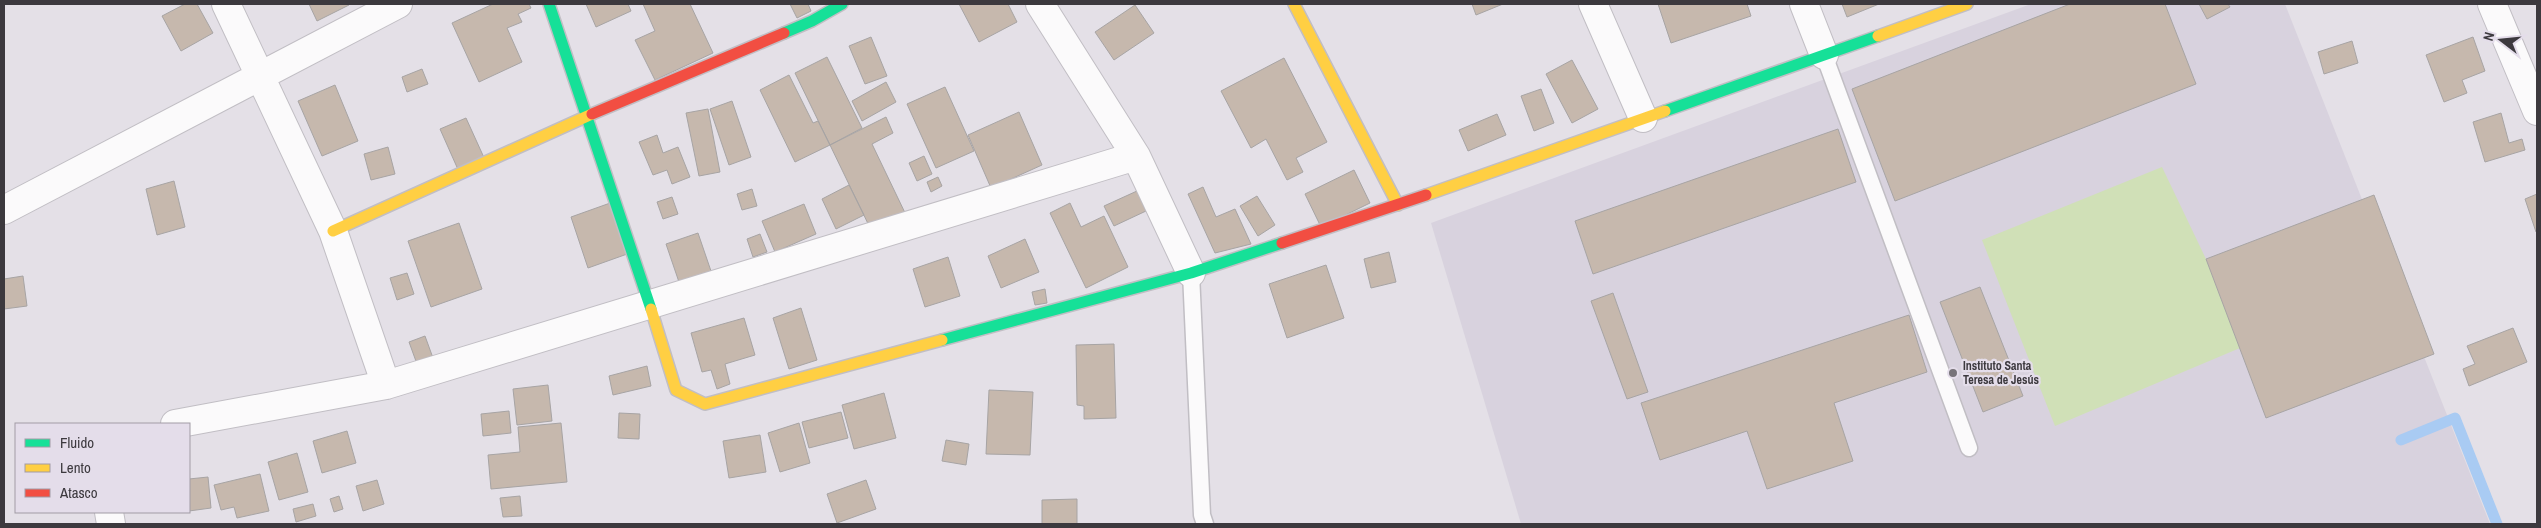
<svg xmlns="http://www.w3.org/2000/svg" width="2541" height="528" viewBox="0 0 2541 528" font-family="'Archivo Narrow',sans-serif">
<rect width="100%" height="100%" fill="#e4e0e7"/>
<path fill="#d8d2de" d="M2031,4H2285L2490,524H1521L1431,223Z"/>
<path fill="#d0e0b7" d="M2162,167L2206,259L2240,348L2055,426L1982,240Z"/>
<g fill="none" stroke-linecap="round" stroke-linejoin="round">
<path stroke="#a9cbf3" stroke-width="11" d="M2401,440L2455,418L2497,524"/>
</g>
<path fill="#c6b8ad" stroke="#a7a4a4" d="M185,4H197L213,33L181,51L162,16Z
M309,4H348L349,5L317,21Z
M493,4H529L531,8L518,14L522,22L507,28L522,62L479,82L452,23Z
M586,4H628L631,11L596,27Z
M643,4H690L713,53L655,80L635,40L655,31Z
M790,4H808L811,11L797,18Z
M959,4H1008L1017,22L979,42Z
M1472,4H1503L1476,15Z
M1658,4H1747L1751,16L1671,43Z
M1842,4H1879L1847,17Z
M2070,4H2165L2196,84L1895,201L1852,89Z
M2199,4H2228L2230,7L2207,19Z
M1135,5L1154,33L1114,60L1095,32Z
M871,37L887,76L865,84L849,46Z
M2473,37L2485,71L2462,80L2467,93L2444,102L2426,55Z
M2352,41L2358,63L2324,74L2318,52Z
M827,57L862,128L830,145L795,73Z
M1284,58L1327,142L1296,158L1303,172L1287,180L1266,139L1251,148L1221,91Z
M1572,60L1598,109L1572,123L1546,74Z
M422,69L428,84L407,92L402,77Z
M789,75L813,123L818,121L830,145L795,162L760,90Z
M886,82L896,102L862,121L852,101Z
M335,85L358,141L322,156L298,101Z
M945,87L974,151L936,168L907,104Z
M1541,89L1554,123L1534,131L1521,96Z
M732,101L751,157L729,165L710,109Z
M708,109L720,172L699,176L686,113Z
M1019,112L1042,165L991,188L968,135Z
M2501,113L2509,143L2522,139L2525,150L2485,162L2473,122Z
M1497,114L1506,135L1468,151L1459,130Z
M886,117L893,133L872,144L907,217L873,234L830,145Z
M466,118L486,162L460,174L440,129Z
M1838,129L1856,182L1593,274L1575,221Z
M657,135L663,153L678,147L690,177L672,184L667,170L653,175L639,142Z
M388,147L395,174L371,180L364,154Z
M924,156L932,174L917,181L909,163Z
M1354,170L1370,203L1321,227L1305,194Z
M938,177L942,186L931,192L927,182Z
M174,181L185,227L157,235L146,189Z
M849,185L864,215L836,229L822,199Z
M1203,187L1216,217L1235,209L1251,244L1215,253L1188,194Z
M752,189L757,206L742,210L737,194Z
M1137,191L1146,211L1114,226L1104,206Z
M2537,194V232H2536L2525,199Z
M2374,195L2434,354L2266,418L2206,259Z
M1257,196L1275,225L1258,236L1240,206Z
M672,197L678,214L663,219L657,202Z
M613,202L630,253L588,268L571,217Z
M1070,203L1081,227L1104,216L1128,267L1086,288L1050,213Z
M804,204L816,234L775,252L762,221Z
M459,223L482,289L431,307L408,241Z
M698,233L712,274L680,285L666,244Z
M760,234L767,252L753,257L747,239Z
M1025,239L1039,272L1001,288L988,256Z
M1389,252L1396,282L1371,288L1364,259Z
M948,257L960,296L925,307L913,269Z
M1326,265L1344,318L1287,338L1269,284Z
M407,273L414,294L397,300L390,278Z
M23,276L27,306L4,309V279Z
M1980,287L2023,396L1983,412L1940,302Z
M1045,289L1047,303L1035,305L1032,292Z
M1613,293L1648,392L1627,399L1591,301Z
M801,308L817,360L789,369L773,318Z
M1909,315L1927,372L1834,403L1853,461L1767,489L1747,431L1660,460L1641,403Z
M744,318L755,355L725,364L730,384L717,389L711,370L702,372L691,333Z
M2513,328L2527,362L2469,386L2463,369L2475,364L2467,346Z
M425,336L433,358L417,364L409,342Z
M1114,344L1116,418L1084,419V406L1077,405L1076,345Z
M647,366L651,386L613,395L609,376Z
M548,385L552,421L517,425L513,389Z
M989,390L1033,392L1030,455L986,454Z
M884,393L896,438L854,449L842,405Z
M509,411L511,433L483,436L481,414Z
M841,412L848,438L809,448L802,422Z
M619,413L640,414L639,439L618,438Z
M561,423L567,482L491,489L488,455L520,452L518,427Z
M799,423L810,463L780,472L768,433Z
M347,431L356,463L322,473L313,441Z
M760,435L766,472L729,478L723,441Z
M946,440L969,444L966,465L942,461Z
M297,453L308,492L279,500L268,462Z
M260,474L269,511L237,518L234,507L221,510L214,485Z
M208,477L211,508L189,511V479Z
M377,480L384,504L363,511L356,486Z
M866,480L876,509L837,523L827,494Z
M339,496L343,509L334,512L330,499Z
M520,496L522,516L503,517L500,498Z
M1077,499V524H1042V500Z
M313,504L316,516L296,522L293,509Z"/>
<g fill="none" stroke-linecap="round" stroke-linejoin="round">
<defs>
<path id="lane" d="M1824,55L1969,448
M1191,273L1202,515L1205,524"/>
<path id="street" d="M226,4L333,231L386,385
M1040,4L1136,156L1191,273
M1593,4L1643,118
M1804,4L1824,55
M2492,4L2537,111
M4,210L398,4
M175,424L386,385L1136,156
M109,512L111,524"/>
<path id="fast" d="M549,4L651,309
M784,33L812,21L842,4
M1665,111L1878,36
M942,340L1191,273L1282,243"/>
<path id="slow" d="M1294,4L1398,205
M1878,36L1967,4
M1426,195L1665,111
M333,231L592,114
M651,309L676,390L705,404L942,340"/>
<path id="jam" d="M592,114L784,33
M1282,243L1426,195"/>
</defs>
<use href="#lane" stroke="#c1bec4" stroke-width="19"/>
<use href="#street" stroke="#c1bec4" stroke-width="30"/>
<use href="#fast" stroke="#c1bec4" stroke-width="14"/>
<use href="#slow" stroke="#c1bec4" stroke-width="14"/>
<use href="#jam" stroke="#c1bec4" stroke-width="14"/>
<use href="#lane" stroke="#fbfafb" stroke-width="16"/>
<use href="#street" stroke="#fbfafb" stroke-width="28"/>
<use href="#fast" stroke="#16e098" stroke-width="11"/>
<use href="#slow" stroke="#ffcf43" stroke-width="11"/>
<use href="#jam" stroke="#f24e42" stroke-width="11"/>
</g>
<circle fill="#777379" stroke="#e4ddea" stroke-width="2" cx="1953" cy="373" r="5"/>
<g text-anchor="middle" stroke-width="4.5" stroke-linejoin="round" paint-order="stroke">
<g font-size="12" font-weight="bold" fill="#3c393e" stroke="#e4ddea" text-anchor="start">
<text x="1963" y="370">Instituto Santa<tspan x="1963" dy="14">Teresa de Jesús</tspan></text>
</g>
</g>
<rect width="2541" height="528" fill="none" stroke="#3c393e" stroke-width="10"/>
<rect x="15" y="423" width="175" height="90" fill="#e4ddea" stroke="#a19ba5"/>
<rect x="25" y="439" width="25" height="8" fill="#16e098" stroke="#a19ba5"/>
<text x="60" y="448" font-size="15" fill="#3c393e">Fluido</text>
<rect x="25" y="464" width="25" height="8" fill="#ffcf43" stroke="#a19ba5"/>
<text x="60" y="473" font-size="15" fill="#3c393e">Lento</text>
<rect x="25" y="489" width="25" height="8" fill="#f24e42" stroke="#a19ba5"/>
<text x="60" y="498" font-size="15" fill="#3c393e">Atasco</text>
<g transform="translate(2501 40) rotate(286)" stroke="#e4ddea" stroke-width="4" paint-order="stroke">
<path d="M0-4L9 19L0 12L-9 19Z" fill="#3c393e"/>
<text y="-8" font-size="14" font-weight="bold" text-anchor="middle" fill="#3c393e">N</text>
</g>
</svg>
